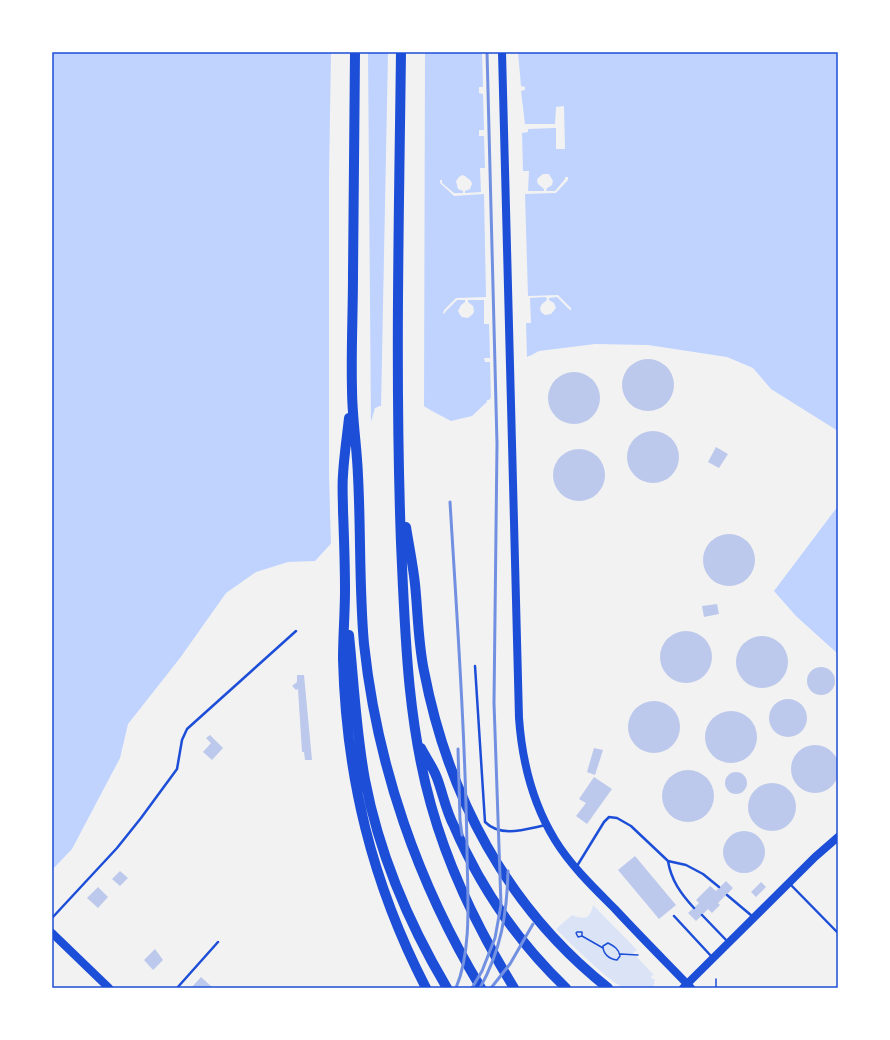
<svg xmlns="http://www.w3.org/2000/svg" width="890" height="1040" viewBox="0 0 890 1040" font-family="'Fira Sans Condensed',sans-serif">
<rect width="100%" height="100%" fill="#f2f2f2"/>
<path fill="#dbe4f7" d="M593,905L637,950L633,953L654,975L651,976L652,979H655L653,988C644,988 634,989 625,988C613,986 566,939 556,929L572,915C585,920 590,919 593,905Z"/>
<path fill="#bfd3fe" d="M52,52H838V431L771,389L753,368L727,357L648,345L595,344L539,351L509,367L490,399L472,416L451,421L432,411L417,402L393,401L375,408L338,536L315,561L288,562L256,572L226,593L180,658L128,724L120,758L72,849L52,870Z
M838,506V654L796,616L774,591Z"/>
<path fill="#f2f2f2" d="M331,52H368L371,429L340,537L331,547L329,475V177Z
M388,52H425L424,409L416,404L393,403L381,408Z
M482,52H518L521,86L525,87V90L521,91L525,124H555L556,107L564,106L565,149H556V128L528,129V132L522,133L523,171H529L528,191H544V189L538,184L537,181L538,178L543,174H549L553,181L552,185L546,189L547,191H555L565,179V177H568V180L556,193L525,194L528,296L558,295L571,308V310H570L557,297L549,298V300L554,303L556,308L551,314L545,315L541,312L540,308L542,304L547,300L546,297L530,298L531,323H526L527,358L528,356H533L510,368L491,400L487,404V400H491L490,362H485L484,358H490L489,324H484V300H468V302L473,306L474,311L473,314L468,318L462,317L460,315L458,311L461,305L465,302V300H457L446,311L445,313L443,314L444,310L456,298L486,297L484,194L454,196L440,183V180H442V183L454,193H463V191L458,189L456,181L459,177L462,175L465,176L471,181L472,184L470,189L465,191V193L481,192L480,168H485L484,136H479V130H484L483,94L479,93V87H483Z"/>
<path fill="#bdc9ec" d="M622 385a26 26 0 1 1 52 0a26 26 0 1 1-52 0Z
M548 398a26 26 0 1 1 52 0a26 26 0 1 1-52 0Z
M627 457a26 26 0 1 1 52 0a26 26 0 1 1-52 0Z
M716,447L728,454L719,468L708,462Z
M553 475a26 26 0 1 1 52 0a26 26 0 1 1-52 0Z
M703 560a26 26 0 1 1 52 0a26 26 0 1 1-52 0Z
M717,604L719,614L704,617L702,606Z
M660 657a26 26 0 1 1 52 0a26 26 0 1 1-52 0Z
M736 662a26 26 0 1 1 52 0a26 26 0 1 1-52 0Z
M807 681a14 14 0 1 1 28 0a14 14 0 1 1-28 0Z
M297,675H304L312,760H305L304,752H302L298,689L296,690L292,686L297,682Z
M769 718a19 19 0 1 1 38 0a19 19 0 1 1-38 0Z
M628 727a26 26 0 1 1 52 0a26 26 0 1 1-52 0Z
M705 737a26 26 0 1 1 52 0a26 26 0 1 1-52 0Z
M210,735L223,748L212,760L203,752L211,743L206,738Z
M791 769a24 24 0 1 1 48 0a24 24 0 1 1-48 0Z
M594,748L603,750L595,775L587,772Z
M662 796a26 26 0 1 1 52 0a26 26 0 1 1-52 0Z
M725 783a11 11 0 1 1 22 0a11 11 0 1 1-22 0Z
M594,777L612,789L587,824L576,816L586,803L579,799Z
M748 807a24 24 0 1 1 48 0a24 24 0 1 1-48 0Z
M723 852a21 21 0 1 1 42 0a21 21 0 1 1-42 0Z
M635,856L676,905L659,919L618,870Z
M120,871L128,878L120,886L112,879Z
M726,881L733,888L718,903L720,905L712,913L708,909L696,921L688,913L699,903L696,900L710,886L716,891Z
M761,882L766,887L756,897L751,892Z
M98,887L108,897L98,908L87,898Z
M155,949L163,960L153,970L144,960Z
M201,977L212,987L211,988H191Z"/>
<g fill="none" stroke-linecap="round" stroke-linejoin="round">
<path stroke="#1d4ed8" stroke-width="1.5" d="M582,936V932H577L576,933L578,937L582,936L603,948
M608,943C614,946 619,949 620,956L617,960C609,959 603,954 603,946Z
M620,954L638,955
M716,979V988"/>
<path stroke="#1d4ed8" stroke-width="2.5" d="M475,666L485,822C501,838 526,829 546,825
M668,861C671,880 681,894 694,908
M577,866L604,822L609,817L617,818L631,826L668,861L686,865L703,874L719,887
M789,883L838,933
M727,895L752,916
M702,915L728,942
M674,916L712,957
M52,918L117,848L141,818L177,769L182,740L187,729L296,631
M177,988L218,942"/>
<path stroke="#1d4ed8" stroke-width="8" d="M52,933L109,988
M683,988L815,857L838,837"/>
<path stroke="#1d4ed8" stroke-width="8" d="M502,52L519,718C522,760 533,804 555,840C571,866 594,888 615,909C640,936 666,962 691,988"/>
<path stroke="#1d4ed8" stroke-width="10" d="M355,52C355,126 354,200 353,274C353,312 351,351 352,389C352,418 357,447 358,476C361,532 359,588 364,644C377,766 418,884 481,988
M401,52C399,215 395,379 401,543C405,630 407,720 431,805C449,870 479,931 514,988
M349,418C347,437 344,456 343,475C342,487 343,499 343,511C344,537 345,564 345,590C345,613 343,636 343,659C346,777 372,883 426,988
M406,527C409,546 413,565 415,584C418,613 418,642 424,671C448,796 507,908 608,988
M349,635C354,684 356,731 365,780C379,853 409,924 447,988
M421,748C426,758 433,767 437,778C443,794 446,811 454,826C480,887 518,942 566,988"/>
<path stroke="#7290e2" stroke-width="3" d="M450,502C457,617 465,732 467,847C467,890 473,948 456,988
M458,749L460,820L462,835
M472,988L482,971L495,938L501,905L494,703L497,444L487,52
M480,988C501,950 507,914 508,871
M491,988L510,964L533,924"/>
</g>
<rect width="890" height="1040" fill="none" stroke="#ffffff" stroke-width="106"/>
<rect x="53" y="53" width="784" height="934" fill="none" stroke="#1d4ed8" stroke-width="1.5"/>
</svg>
